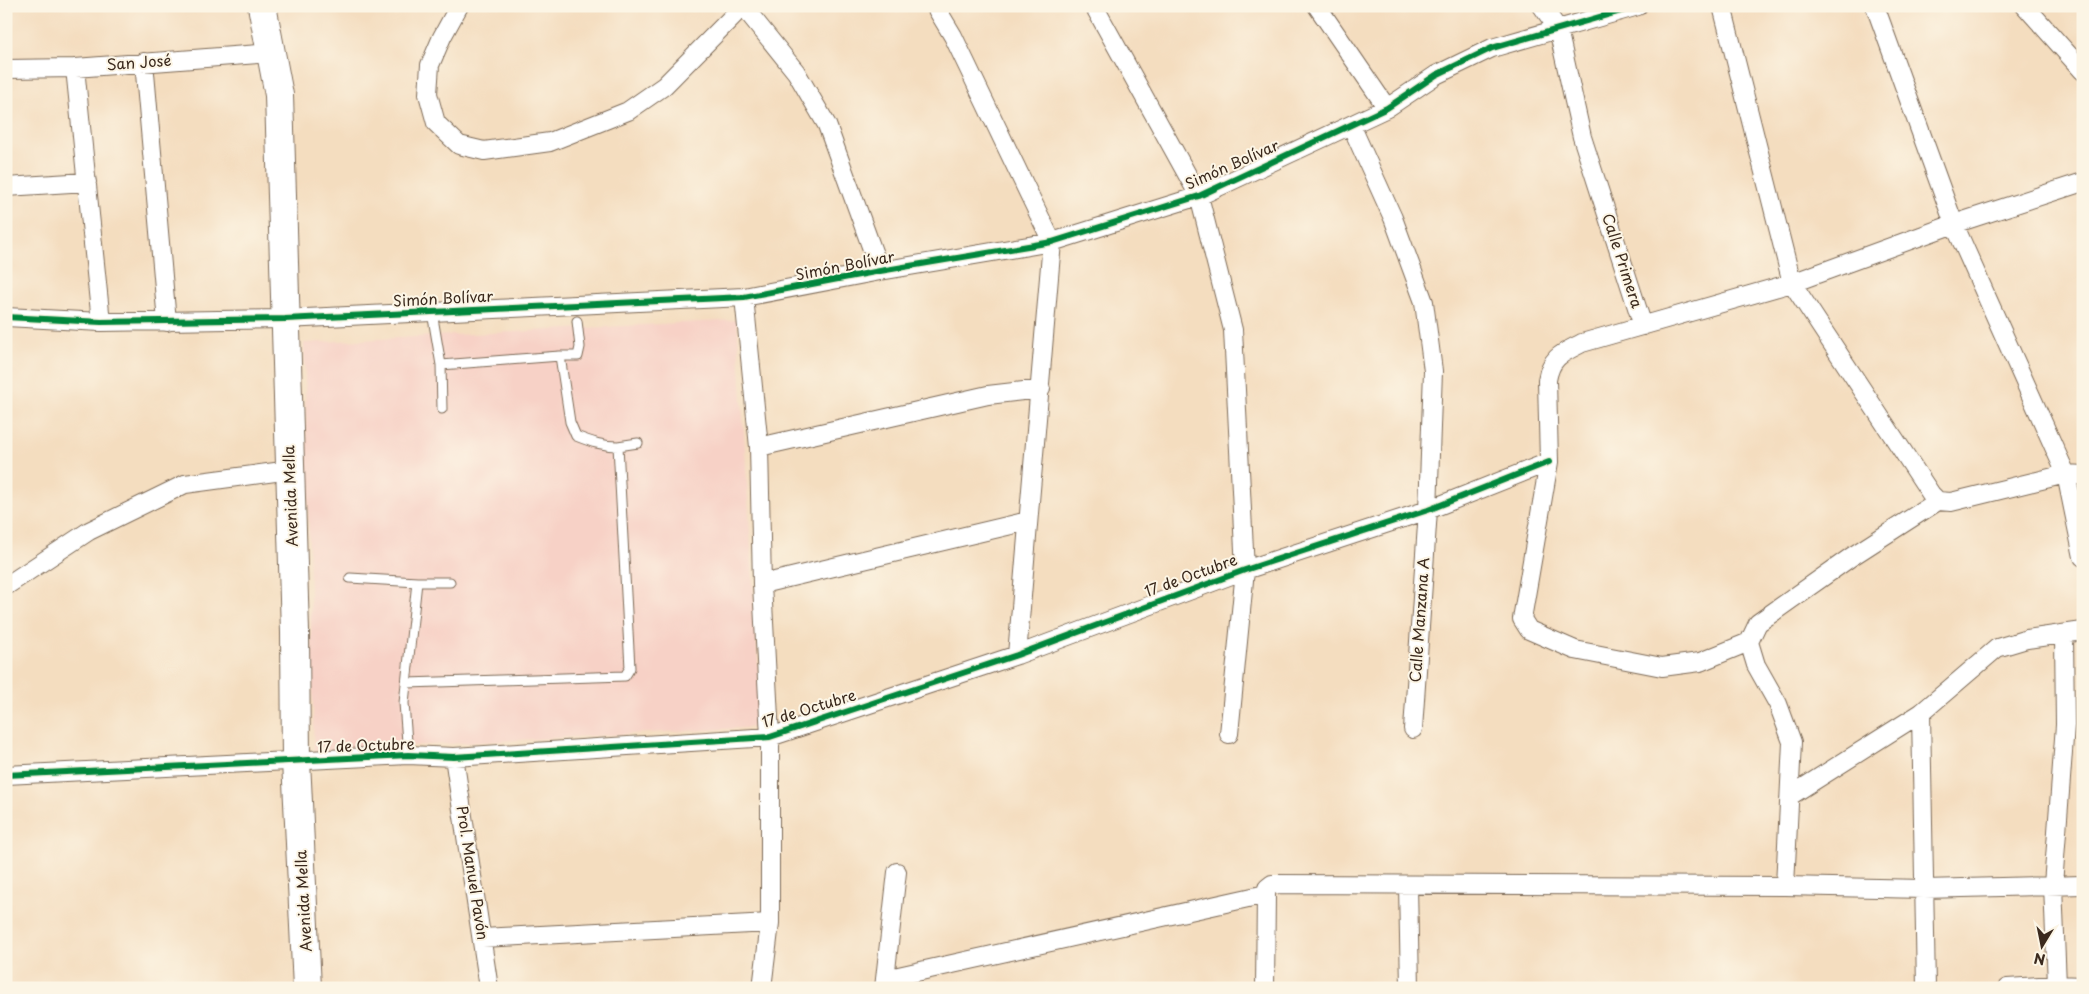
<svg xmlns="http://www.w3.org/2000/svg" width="2089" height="994" viewBox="0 0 2089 994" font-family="'Playpen Sans',sans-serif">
<rect width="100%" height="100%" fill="#fcf5e5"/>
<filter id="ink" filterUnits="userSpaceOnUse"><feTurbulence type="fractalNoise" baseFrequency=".02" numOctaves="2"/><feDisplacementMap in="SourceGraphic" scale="10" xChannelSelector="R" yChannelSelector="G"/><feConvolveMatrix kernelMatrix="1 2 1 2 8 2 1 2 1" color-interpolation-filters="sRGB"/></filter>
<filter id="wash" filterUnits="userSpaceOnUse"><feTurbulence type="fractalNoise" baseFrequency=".0096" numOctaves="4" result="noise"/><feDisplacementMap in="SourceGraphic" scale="20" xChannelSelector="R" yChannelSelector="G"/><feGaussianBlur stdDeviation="1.12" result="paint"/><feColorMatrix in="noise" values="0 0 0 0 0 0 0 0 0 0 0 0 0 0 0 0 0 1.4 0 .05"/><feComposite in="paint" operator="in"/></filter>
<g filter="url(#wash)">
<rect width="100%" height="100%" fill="#f4ddbf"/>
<path fill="#f7d1c6" d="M737,320L762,727L314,751L304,343Z"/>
</g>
<g filter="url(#ink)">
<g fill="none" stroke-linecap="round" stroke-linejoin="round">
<defs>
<path id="service" d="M560,356H578L580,347L577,321
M441,365L442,409
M618,446L638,443
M350,578L417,582
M407,683L625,676L630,668L618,446C603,446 591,442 576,436L570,422L560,356L441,365L432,312
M408,755L404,703L417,582H450"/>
<path id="minor" d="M459,6L442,37L430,65L428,94L436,123L459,145L484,151L550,142L628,111L664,86L743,6
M743,6L796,72L827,125L880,271
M935,6L953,36L1052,242L1017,655
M1094,6L1199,196L1233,330L1245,570L1229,734
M1317,6L1387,108
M1542,6L1558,29L1582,137L1643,326
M1722,6L1792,283L1931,494L1938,501L1951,502L2066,474L2083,475
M1875,6L1954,224L2066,474L2083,557
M2025,6L2083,71
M144,62L167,322
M75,68L101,322
M6,69L75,68L271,53
M1351,125L1393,218L1424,302L1433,371L1428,510L1413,729
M6,187L87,182
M744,297L759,447L762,584L770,737V923L762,988
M6,317L101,322L285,319L744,297L880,271L1052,242L1199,196L1387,108L1436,75L1492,48L1638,6
M759,447L988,395L1041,389
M762,584L1028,521
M6,586L89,531L185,484L290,470
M1749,642L1700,662L1662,667L1575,650L1529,630L1522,619L1549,462L1547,380C1551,356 1563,353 1582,343L1792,283L1954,224L2083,182
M1921,713L1926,988
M454,757L489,988
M6,775L408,755L454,757L770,737L1017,655L1245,570L1428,510L1549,462
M1790,796L1921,713L1997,648L2027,639L2083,631
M1408,885L1410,988
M1785,886L1792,742L1778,704L1756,665L1749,642L1758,623L1851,557L1938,501
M482,938L770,923
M885,979L1266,894L1267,888L1272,884L1785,886L1924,889L2083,885
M2057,985L2053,885L2065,725L2064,634
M884,988L897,872
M1265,988L1266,894
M2007,988L2057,985L2083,986"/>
<path id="primary" d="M262,6L279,95L295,632L296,761L307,988"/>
</defs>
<use href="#service" stroke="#7c6956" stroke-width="11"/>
<use href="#minor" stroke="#7c6956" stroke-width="20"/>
<use href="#primary" stroke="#7c6956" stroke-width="30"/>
<use href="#service" stroke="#fff" stroke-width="9"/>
<use href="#minor" stroke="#fff" stroke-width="18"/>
<use href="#primary" stroke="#fff" stroke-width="28"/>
<defs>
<path id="cycleway" d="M6,317L101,322L285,319L744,297L880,271L1052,242L1199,196L1387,108L1436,75L1492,48L1638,6
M6,775L408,755L454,757L770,737L1017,655L1245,570L1428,510L1549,462"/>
</defs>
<use href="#cycleway" stroke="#fcf5e5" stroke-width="9"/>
<use href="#cycleway" stroke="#00873e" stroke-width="6"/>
</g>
</g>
<g text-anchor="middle" stroke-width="4" stroke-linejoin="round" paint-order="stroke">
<g font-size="15" fill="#3b2a1e" stroke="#fcf5e5">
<text transform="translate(139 63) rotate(-4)" y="5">San José</text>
<text transform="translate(1232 165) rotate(-24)" y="5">Simón Bolívar</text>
<text transform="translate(1622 261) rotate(72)" y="5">Calle Primera</text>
<text transform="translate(845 266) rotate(-11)" y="5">Simón Bolívar</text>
<text transform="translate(443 299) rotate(-3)" y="5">Simón Bolívar</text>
<text transform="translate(291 496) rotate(-92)" y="5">Avenida Mella</text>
<text transform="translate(1191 576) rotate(-20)" y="5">17 de Octubre</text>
<text transform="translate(1420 620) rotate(-86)" y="5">Calle Manzana A</text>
<text transform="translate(809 709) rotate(-17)" y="5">17 de Octubre</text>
<text transform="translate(366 746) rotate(-2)" y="5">17 de Octubre</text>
<text transform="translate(472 873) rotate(81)" y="5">Prol. Manuel Pavón</text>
<text transform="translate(304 901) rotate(-93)" y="5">Avenida Mella</text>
</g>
</g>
<rect width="2089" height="994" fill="none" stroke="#fcf5e5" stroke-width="25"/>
<g transform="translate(2042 946) rotate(190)" stroke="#fcf5e5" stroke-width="4" paint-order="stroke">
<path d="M0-4L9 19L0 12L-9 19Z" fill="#3b2a1e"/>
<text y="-8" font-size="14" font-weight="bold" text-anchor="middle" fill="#3b2a1e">N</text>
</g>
</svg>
